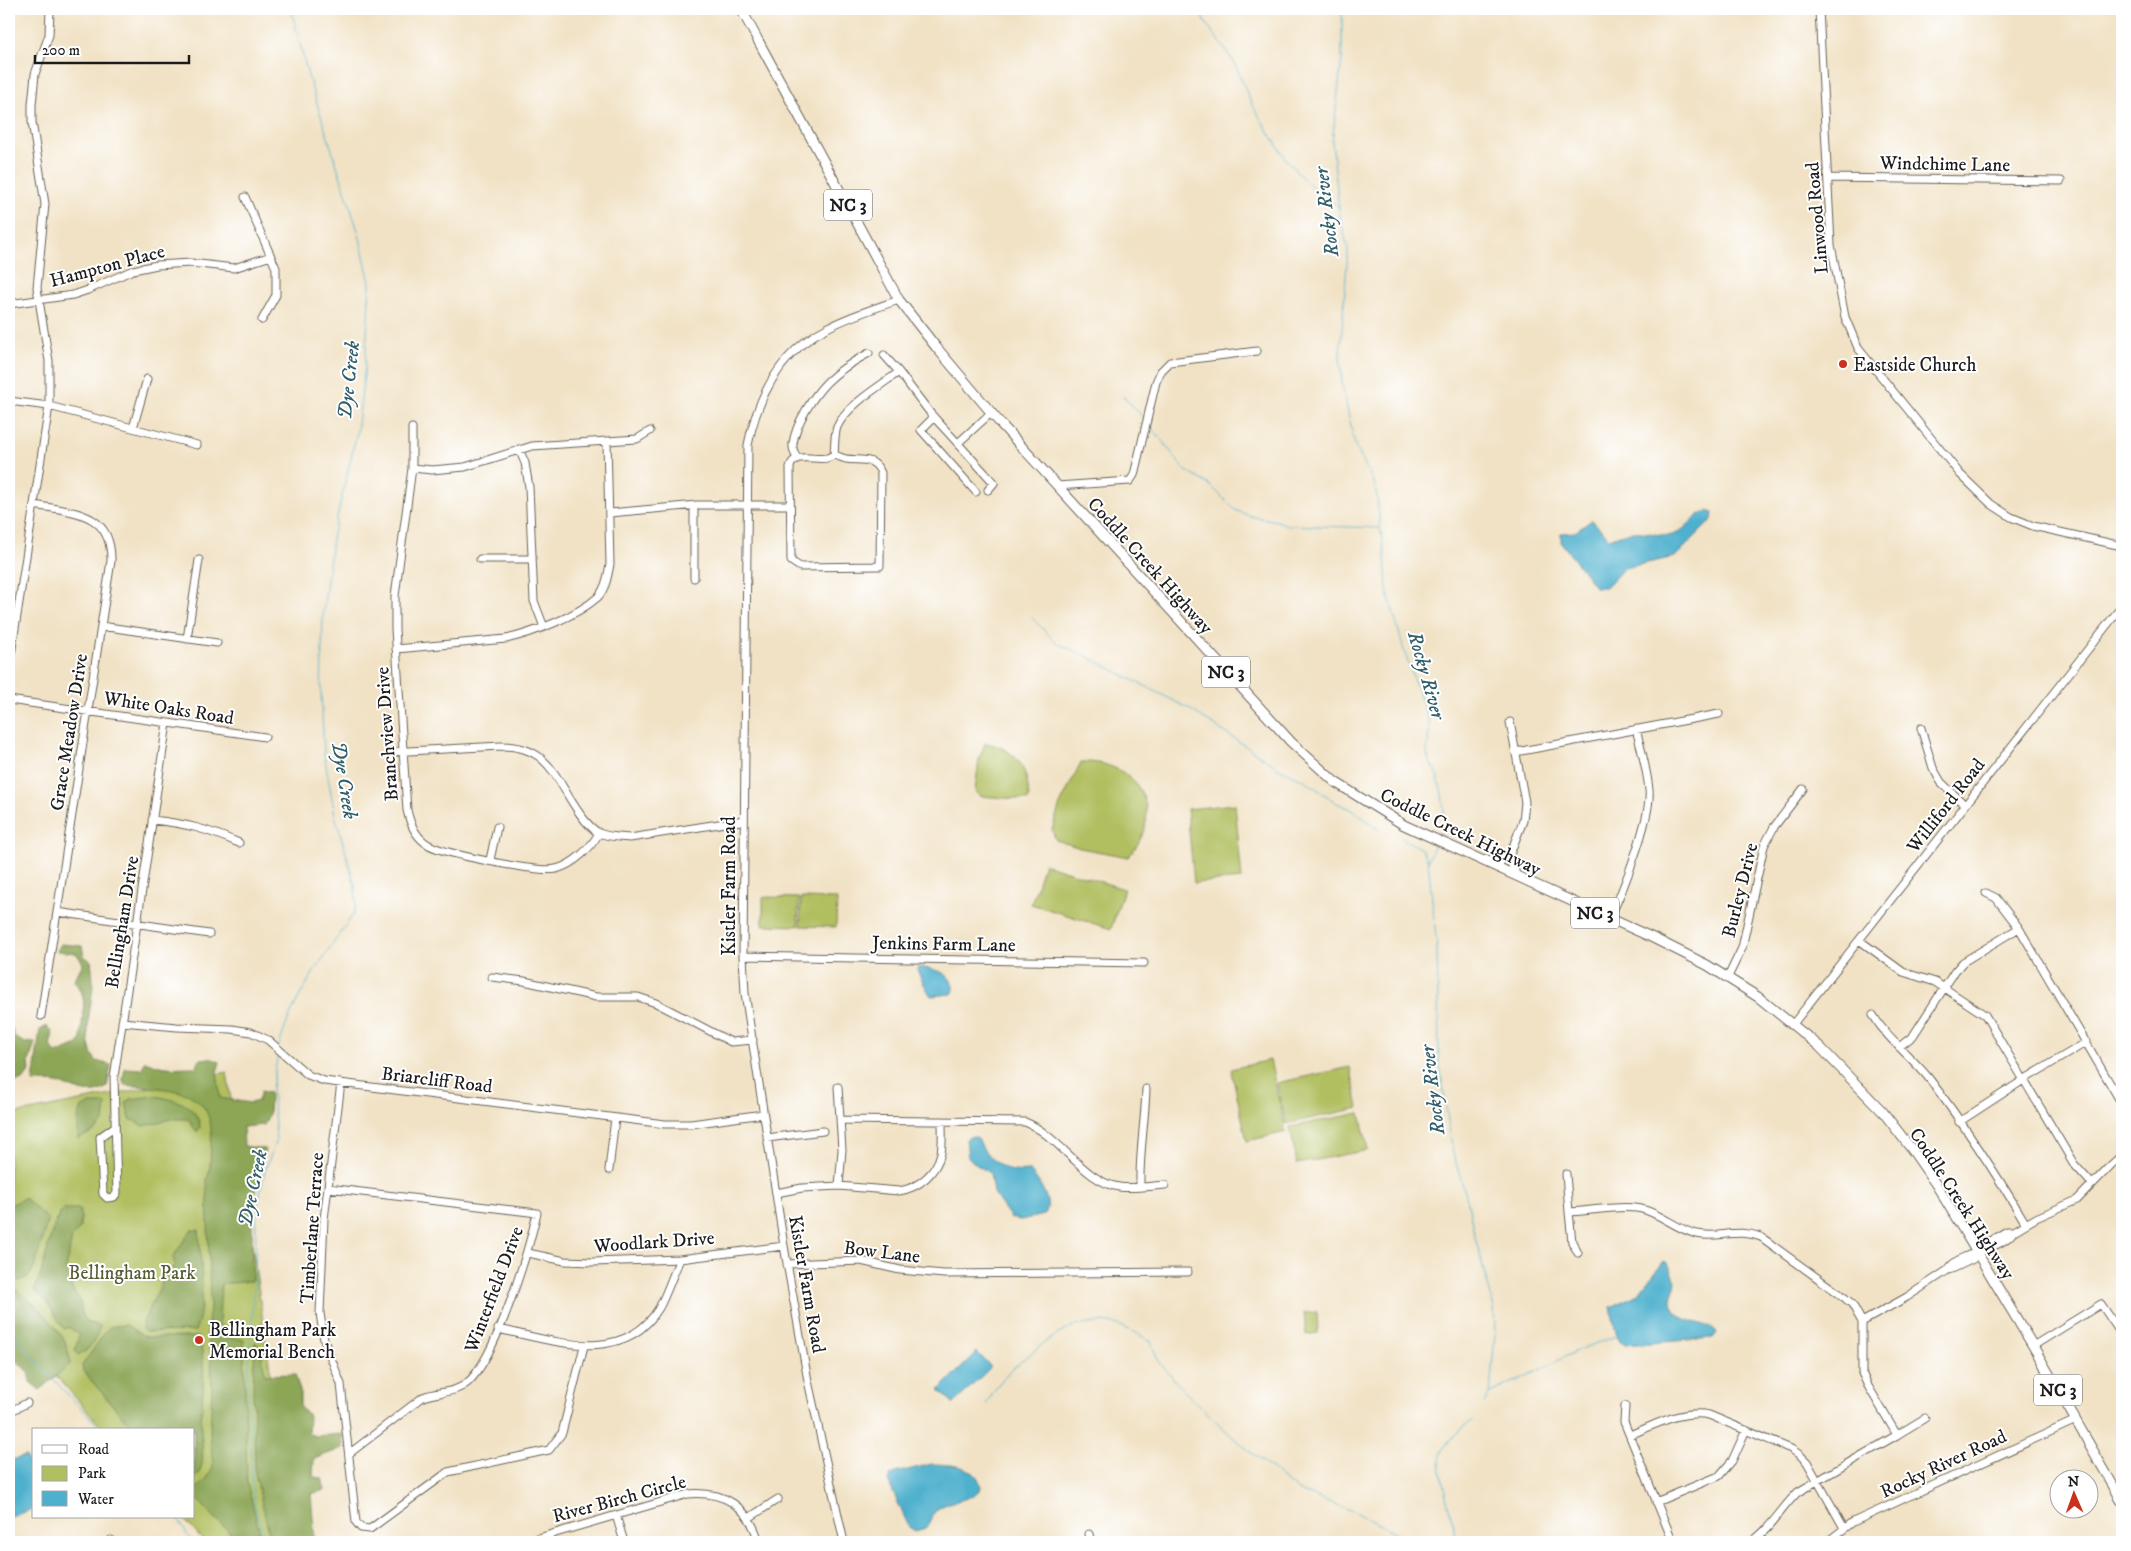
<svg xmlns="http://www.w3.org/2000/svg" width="2131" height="1551" viewBox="0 0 2131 1551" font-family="'IM FELL DW Pica',serif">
<rect width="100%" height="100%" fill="#fff"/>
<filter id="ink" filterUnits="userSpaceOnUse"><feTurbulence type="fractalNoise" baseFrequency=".02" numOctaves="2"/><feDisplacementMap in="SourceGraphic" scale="10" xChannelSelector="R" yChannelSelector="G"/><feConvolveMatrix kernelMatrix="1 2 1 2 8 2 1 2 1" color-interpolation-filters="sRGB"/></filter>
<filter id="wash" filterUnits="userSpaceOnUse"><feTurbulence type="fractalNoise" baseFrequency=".0096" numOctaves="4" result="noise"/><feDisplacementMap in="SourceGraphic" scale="20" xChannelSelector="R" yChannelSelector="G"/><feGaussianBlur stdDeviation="1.12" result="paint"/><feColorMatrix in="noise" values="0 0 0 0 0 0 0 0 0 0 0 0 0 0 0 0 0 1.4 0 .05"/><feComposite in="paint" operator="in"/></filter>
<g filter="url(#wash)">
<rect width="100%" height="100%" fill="#f1e2c5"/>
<path fill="#b1bf61" stroke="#666e3e" d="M985,743C1018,749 1028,768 1029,800L980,796L975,791L979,759Z
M1081,762C1139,760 1168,813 1128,857L1080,848L1056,840L1052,830L1059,807Z
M1235,804L1242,879L1194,883L1187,809Z
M1044,864L1124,889L1111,929L1031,904Z
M763,897L799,898L798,926L763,925Z
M801,898L837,899L836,927L800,926Z
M1270,1060L1286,1132L1247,1141L1231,1069Z
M1350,1067L1359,1108L1286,1124L1277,1083Z
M227,1072L295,1542H204L182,1517H194V1430H104L9,1322V1115Z
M1360,1113L1368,1150L1297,1164L1290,1127Z
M1317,1312L1318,1333L1306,1335L1304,1313Z"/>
<path fill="#8ca657" stroke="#54613a" d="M61,944L82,946L84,956L91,961C92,969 93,977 93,985C91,1010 81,1039 96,1061L111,1065L107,1087C91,1099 74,1088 57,1083C50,1082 41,1082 33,1082L40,1030L47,1026L53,1033L50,1045L56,1054L77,1045L81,1040C80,1020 91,996 74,981L83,963L76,953L57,951Z
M9,1026L12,1029L14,1037L25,1043L35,1042L29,1062L30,1071L23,1080L9,1084Z
M210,1058L220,1062L217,1072L220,1098L250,1103L258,1101L261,1091L270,1093L269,1114L264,1125L243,1127L244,1146L265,1149L252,1209V1281L221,1284L219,1322L225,1338L244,1339L247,1482L262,1542H234L230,1533L194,1496V1491L206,1480L213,1467L210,1432L212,1390L211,1355L207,1335L210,1306L207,1179C211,1170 210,1156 211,1145C216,1084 169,1090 125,1085L123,1080L125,1068L142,1069L145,1061C167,1070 174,1067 196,1067L200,1059Z
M154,1096C173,1099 198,1104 200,1127L197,1132L188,1119H171L144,1126L130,1119L126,1103L131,1099Z
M90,1104H106L104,1121L96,1130L78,1139V1119L82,1107Z
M24,1198L48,1219L35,1266L30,1275L20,1281L9,1275V1206Z
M63,1209H79L81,1218L80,1228L72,1237L66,1270L72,1289L80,1300L82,1313L86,1322L100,1326C97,1338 90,1351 78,1355L75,1351L79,1335L69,1327L64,1329L46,1301L34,1290C47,1266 49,1226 63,1209Z
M191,1230H199C200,1258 207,1305 195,1331L145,1332L142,1329L143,1322L165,1276L175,1265L173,1257Z
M9,1284L40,1309L56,1328L65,1341L71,1363L40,1390L30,1382V1374L17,1361L9,1364Z
M126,1325L146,1337H199C207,1365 202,1397 201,1426C201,1440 206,1460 199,1473C198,1475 196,1476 194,1478V1430H134L83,1371L82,1365C88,1359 106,1328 110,1327C114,1325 121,1326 126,1325Z
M255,1342L261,1348L265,1375L295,1374L300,1391V1408L309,1415L308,1433L315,1436L342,1434L343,1448L314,1459L313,1477L322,1478L325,1490L311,1494L315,1542H271L255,1473L253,1387Z"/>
<path fill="#4eb0cd" stroke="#356674" d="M1708,511L1713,513L1712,520L1675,557L1624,568L1606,587H1595L1561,542V533L1575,532L1592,520L1610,539C1623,533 1634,530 1649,533C1656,534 1665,537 1672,535C1687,531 1694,513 1708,511Z
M920,967C938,971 950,970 954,990L952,994L931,996C929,994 917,971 917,969Z
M972,1136L978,1138C982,1152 999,1168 1013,1171C1019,1172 1025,1171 1030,1171C1039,1181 1054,1203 1044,1215L1021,1220L1011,1218L993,1193L990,1173L975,1164L968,1157L966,1139Z
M1664,1261L1668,1263L1676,1281C1676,1288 1671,1294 1671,1300C1672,1325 1704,1318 1717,1333L1713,1338L1625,1345C1614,1339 1614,1319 1611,1307L1638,1294Z
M977,1352L991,1367L954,1404L939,1390Z
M26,1456L34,1483V1508L9,1518V1461Z
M932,1464C951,1465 978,1464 981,1488C971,1502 952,1499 939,1508C932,1513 930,1522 926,1528L915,1531L909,1527L888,1481L890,1476L895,1473Z"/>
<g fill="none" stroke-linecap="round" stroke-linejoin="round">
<path stroke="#4eb0cd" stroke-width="1" d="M1198,9L1203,19L1234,62L1252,105L1286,159L1305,181L1339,207
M1342,9V59L1332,142L1340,217L1348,250L1340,355L1342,384L1355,445L1374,483L1377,495L1380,528L1385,555L1387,590L1405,654L1429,722C1431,735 1425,745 1428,758C1430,764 1435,769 1437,775C1443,793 1445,811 1444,830L1439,836
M1123,396L1145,419
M1149,424L1185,470L1211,486L1235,510L1250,516L1277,521L1287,525L1380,528
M1032,618L1057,643L1088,657L1188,708L1280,769L1304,780L1337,803L1353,810L1379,830
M1402,838L1423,850L1428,861
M1435,844L1428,861L1437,947L1439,1059L1453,1153L1467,1199L1474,1233L1494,1308L1495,1333L1490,1393L1484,1404
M279,1046C293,996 324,957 353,915L356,905L355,885L335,815L324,754L321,694L323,614L332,539L357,432L365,366L370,283L359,234L309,79L291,9
M9,1326L30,1355L102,1430
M1490,1393L1542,1369L1578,1350L1616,1336
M986,1404L1000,1382L1013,1368L1048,1340L1073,1326L1103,1322L1119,1325L1150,1340L1158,1360L1182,1389L1236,1440L1297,1490L1353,1511L1402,1536L1428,1542
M177,1517L187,1535L194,1542
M265,1542L255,1506L252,1483L248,1372L255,1281L256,1215L264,1174L276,1140L272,1088L278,1053
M1458,1542C1454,1525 1436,1467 1441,1455C1445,1441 1461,1429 1472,1421"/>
</g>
</g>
<g filter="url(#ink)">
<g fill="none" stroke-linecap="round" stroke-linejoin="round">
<defs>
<path id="minor" d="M1819,9L1831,245L1845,317L1858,348L1960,474L1991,504L2011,517L2033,526L2122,546
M1828,178L2061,181
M245,197L276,268V295L262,320
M9,304L73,295L88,290L133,270L157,265L191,263L234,268L271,256
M899,372L931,414L994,483L988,490
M9,401L49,406L197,445
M934,417L921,430L976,492
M133,428L147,379
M412,428V468L395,596V629L407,810C410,824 416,838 429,845C445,854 539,873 556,869C573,865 591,848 599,833
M958,443L991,413
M519,449L525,463L529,487L534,601L544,627
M834,455C838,456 842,458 846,459C861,461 874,456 881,473L880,566L800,567L791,561L790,467C795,451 815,461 827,458C830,457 832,456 834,455C835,446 834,436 837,427C847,405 880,386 899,372L884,355
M797,459C795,454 792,449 793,444C795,424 814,395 827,382C839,370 854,361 869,353
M412,468L432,470L465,467L532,446L637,439L650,431
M1057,486L1130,481L1134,475L1156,382L1161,371L1170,362L1257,351
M34,505C72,512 112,511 111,561L41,1016
M610,513L697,505H790
M480,559H531
M694,578V505
M101,626L217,643
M187,639L199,560
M396,649L506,639C533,633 577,616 598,597C606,588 608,575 610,564L607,441
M9,668L49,406V361L37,288L45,204L32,122V105L35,74L49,35L50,9
M9,700L265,737
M1921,728L1933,768L1941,782L1965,805
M390,752L501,746C551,746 555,780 580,814C585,821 592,829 599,833C608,837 620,837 630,838L744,820
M1516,752L1719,714
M152,820C189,824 206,829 239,843
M1510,854L1523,821L1525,802L1510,722
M1486,859L1500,862L1510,854V861L1517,876
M490,860L497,827
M1986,893L1996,898L2019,928L2122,1104
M57,912L209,934
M1609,919C1622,894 1652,816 1649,790C1647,769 1641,749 1636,729
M1859,940L1903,972L1935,982L1985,1015L2074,1164L2092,1184
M743,956L1144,963
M492,977L524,981L596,997H638L656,1003L731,1042L753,1040
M1728,977L1742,948L1764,846L1774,827L1803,789
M1873,1015C1889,1042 1913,1057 1931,1081C1965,1126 1997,1175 2026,1224
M122,1022L177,1027L232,1029L251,1032L268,1040L308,1075L324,1081L665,1124H691L763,1114
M1793,1024L2122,606
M1899,1047L1913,1036L1955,971L1963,962L2019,928
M341,1083L324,1219L320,1313L324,1340L341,1384L356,1522L361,1528L370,1529L448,1472L549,1450L562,1433L584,1346
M838,1087L842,1150L839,1186
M840,1120L1025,1122C1059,1135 1085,1183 1119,1187C1134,1189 1150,1186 1165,1185
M1959,1122L2025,1079L2087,1042
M114,1127L100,1137L103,1194L107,1198L114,1197L117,1193L114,1077L116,1064L167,723
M767,1138L823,1131
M609,1170L615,1118
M1566,1174L1569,1212
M1140,1187C1139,1154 1145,1122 1146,1089
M328,1188L537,1213C528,1252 496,1359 467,1383C454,1394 438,1391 423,1397L350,1453
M776,1193L802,1188L839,1186L899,1191C919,1188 936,1173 941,1153C943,1143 942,1131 942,1121
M2014,1231L2036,1218L2077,1200L2110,1166L2122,1155
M528,1253L565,1261L593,1262L680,1259L784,1246
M1578,1253L1572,1242L1569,1212C1589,1211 1628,1204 1645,1210C1664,1216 1678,1230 1697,1234C1719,1239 1736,1228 1761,1237L1845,1298L1852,1304L1862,1322L1907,1297L1948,1270
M1973,1255V1259L1952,1269L1948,1270C1959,1250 2001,1252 2014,1231H2007L1988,1242L1986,1247
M787,1264L861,1261L900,1270L944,1274L1188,1272
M498,1329C552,1340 623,1367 659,1308C667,1293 673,1274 680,1259
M2033,1346L2101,1304L2122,1335
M1625,1406L1624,1422L1673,1542
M9,1412L27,1403
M1630,1435C1655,1425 1682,1409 1709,1415L1791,1449L1800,1455L1807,1462L1844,1528
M1897,1435L1925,1418
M1656,1502L1719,1476L1732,1461L1746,1430
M616,1515L624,1542
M749,1518L778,1499
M1089,1534L1091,1542
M110,1542L111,1540
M525,1542L688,1494C724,1491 749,1506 759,1542
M844,1542L808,1381L784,1246L745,993L743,956L748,445C758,396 781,351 827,328C850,316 875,308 899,300
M1751,1542C1770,1530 1782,1507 1798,1492L1897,1435L1868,1386L1862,1373V1322
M1827,1542L1853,1522L2076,1420"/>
<path id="major" d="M741,9L899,300L936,347L1000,423L1291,742L1335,782L1404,825L1651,937L1707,965L1758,997L1819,1046L1883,1112L1913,1151L1937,1186L2033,1346L2122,1501"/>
</defs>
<use href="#minor" stroke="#676157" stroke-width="9"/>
<use href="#major" stroke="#676157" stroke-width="11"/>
<use href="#minor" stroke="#fff" stroke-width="7"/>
<use href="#major" stroke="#fff" stroke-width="9"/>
</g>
</g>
<g fill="#c8321e" stroke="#fff" stroke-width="2">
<circle cx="1843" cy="364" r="5"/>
<circle cx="199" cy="1340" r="5"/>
</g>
<g text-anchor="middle" stroke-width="4" stroke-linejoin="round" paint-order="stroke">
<g fill="#fff" stroke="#606060" stroke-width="1">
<rect x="824" y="189.5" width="48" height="31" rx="4"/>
<rect x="1202" y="656.5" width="48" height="31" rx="4"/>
<rect x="1571" y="897.5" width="48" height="31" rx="4"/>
<rect x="2034" y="1374.5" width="48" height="31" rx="4"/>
</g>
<g font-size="18" font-weight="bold" fill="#1c1c1c">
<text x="848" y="211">NC 3</text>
<text x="1226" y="678">NC 3</text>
<text x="1595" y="919">NC 3</text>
<text x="2058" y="1396">NC 3</text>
</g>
<g font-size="19" fill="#1c1c1c" stroke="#fff">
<text transform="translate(1945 163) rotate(1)" y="7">Windchime Lane</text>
<text transform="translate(1816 218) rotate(-95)" y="7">Linwood Road</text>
<text transform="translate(107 265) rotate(-15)" y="7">Hampton Place</text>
<text transform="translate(1151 565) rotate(48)" y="7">Coddle Creek Highway</text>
<text transform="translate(169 707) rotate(9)" y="7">White Oaks Road</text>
<text transform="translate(68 732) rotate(-81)" y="7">Grace Meadow Drive</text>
<text transform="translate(386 734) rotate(-94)" y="7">Branchview Drive</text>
<text transform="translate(1945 805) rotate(-52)" y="7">Williford Road</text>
<text transform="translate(1461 831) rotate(26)" y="7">Coddle Creek Highway</text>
<text transform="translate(728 886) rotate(-90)" y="7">Kistler Farm Road</text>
<text transform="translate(1739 890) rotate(-76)" y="7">Burley Drive</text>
<text transform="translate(121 922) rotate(-81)" y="7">Bellingham Drive</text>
<text transform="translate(944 943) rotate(1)" y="7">Jenkins Farm Lane</text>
<text transform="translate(437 1079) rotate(7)" y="7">Briarcliff Road</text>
<text transform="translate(1963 1203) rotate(57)" y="7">Coddle Creek Highway</text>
<text transform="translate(311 1228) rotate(-86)" y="7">Timberlane Terrace</text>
<text transform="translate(654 1241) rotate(-4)" y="7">Woodlark Drive</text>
<text transform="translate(882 1251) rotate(7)" y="7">Bow Lane</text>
<text transform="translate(808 1284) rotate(80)" y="7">Kistler Farm Road</text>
<text transform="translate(493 1289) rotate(-69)" y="7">Winterfield Drive</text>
<text transform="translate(1943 1463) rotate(-25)" y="7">Rocky River Road</text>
<text transform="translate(619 1498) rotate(-15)" y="7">River Birch Circle</text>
</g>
<g font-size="19" fill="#1c1c1c" stroke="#fff" text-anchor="start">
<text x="1853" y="371">Eastside Church</text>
<text x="209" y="1336">Bellingham Park<tspan x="209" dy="22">Memorial Bench</tspan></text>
</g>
<g font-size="19" fill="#585d38" stroke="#fff">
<text x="132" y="1279">Bellingham Park</text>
</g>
<g font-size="20" font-style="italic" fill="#325f6c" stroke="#fff">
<text transform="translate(1326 212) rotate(-97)" y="7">Rocky River</text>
<text transform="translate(348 380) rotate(-84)" y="7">Dye Creek</text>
<text transform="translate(1427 675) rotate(74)" y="7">Rocky River</text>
<text transform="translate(345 780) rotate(81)" y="7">Dye Creek</text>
<text transform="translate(1432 1090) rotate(-97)" y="7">Rocky River</text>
<text transform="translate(252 1188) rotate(-78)" y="7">Dye Creek</text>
</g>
</g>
<rect width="2131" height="1551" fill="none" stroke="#fff" stroke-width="30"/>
<rect x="32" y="1428" width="162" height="90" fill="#ffffff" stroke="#a4a4a4"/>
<rect x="42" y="1445" width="25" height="8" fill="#ffffff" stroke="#a4a4a4"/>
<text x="78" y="1454" font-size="15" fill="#1c1c1c">Road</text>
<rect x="42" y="1466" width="25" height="15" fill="#b1bf61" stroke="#a4a4a4"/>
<text x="78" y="1478" font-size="15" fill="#1c1c1c">Park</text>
<rect x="42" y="1491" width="25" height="15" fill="#4eb0cd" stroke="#a4a4a4"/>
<text x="78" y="1504" font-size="15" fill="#1c1c1c">Water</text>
<g transform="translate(2074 1494) rotate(358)"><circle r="24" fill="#ffffff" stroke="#a4a4a4"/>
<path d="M0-4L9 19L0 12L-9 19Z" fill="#c8321e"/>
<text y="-8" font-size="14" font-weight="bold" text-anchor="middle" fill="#1c1c1c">N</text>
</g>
<path d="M35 55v8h154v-8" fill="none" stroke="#1c1c1c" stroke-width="2.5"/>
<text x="42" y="55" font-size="15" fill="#1c1c1c" stroke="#ffffff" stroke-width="4" paint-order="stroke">200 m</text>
</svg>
